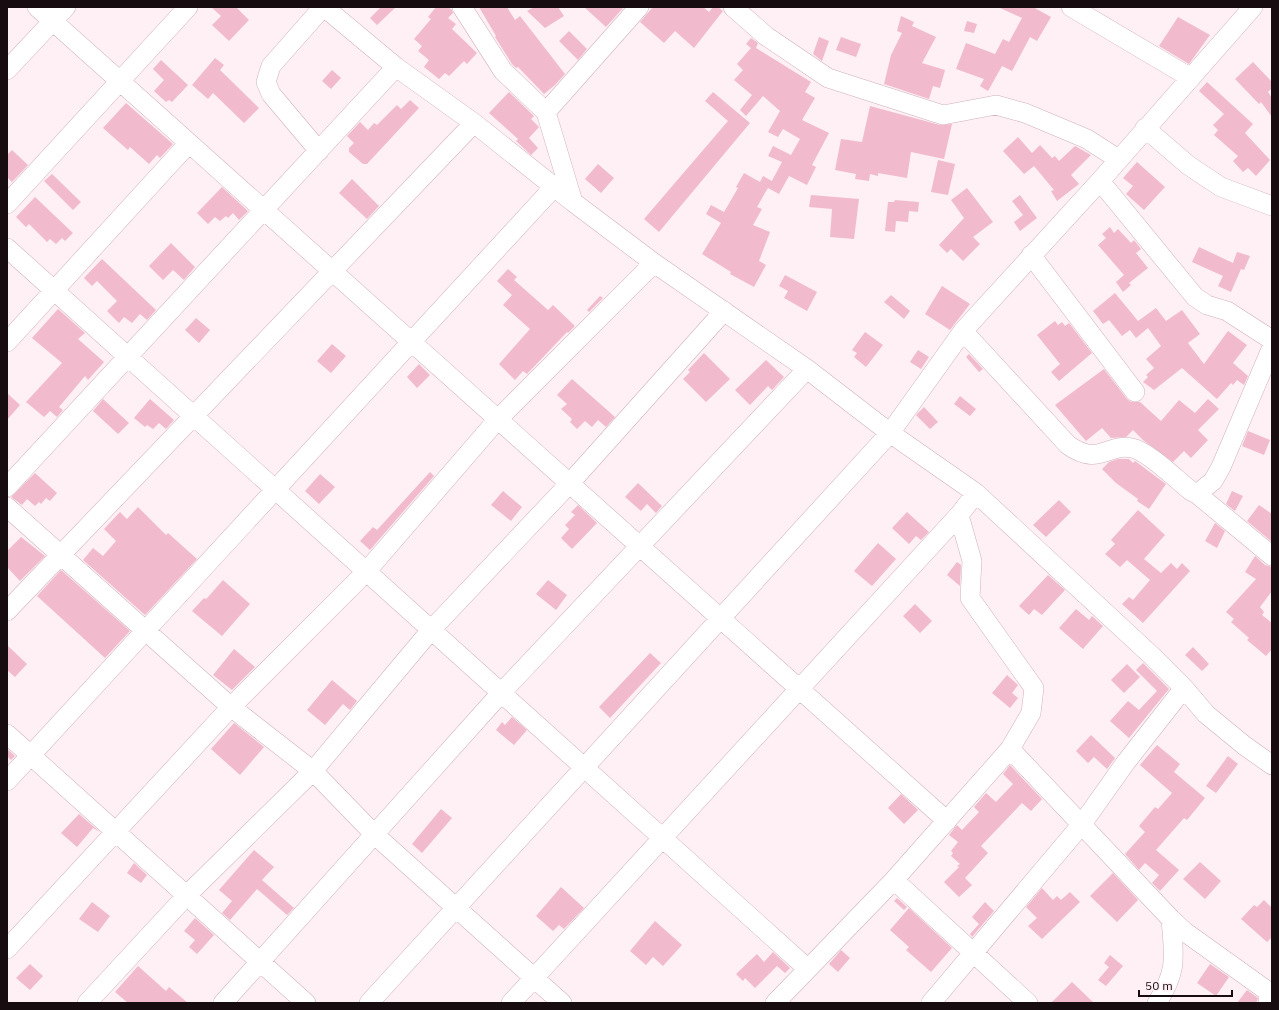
<svg xmlns="http://www.w3.org/2000/svg" width="1279" height="1010" viewBox="0 0 1279 1010" font-family="'IBM Plex Sans',sans-serif">
<rect width="100%" height="100%" fill="#fef0f4"/>
<path fill="#f2bbcd" d="M211,7H236L249,20L229,41L212,25L221,16Z
M381,7H396L377,25L370,18Z
M436,7H448L452,10L453,13L448,18L456,24L452,29L477,53L467,64L464,61L449,76L445,73L439,79L424,67L429,60L418,51L422,46L414,39L431,19L428,17Z
M479,7H507L515,20L520,16L565,74L555,85L544,94L518,67L516,68L512,64L495,37L496,36Z
M534,7H558L564,16L545,28L527,11Z
M584,7H624L606,27Z
M653,7H703L709,12L713,7H718L723,11L694,48L675,31L664,43L640,22Z
M998,7H1033L1051,17L1037,41L1030,37L1012,71L1002,66L988,91L980,86L984,79L956,69L966,43L995,54L1003,39L1009,42L1022,18Z
M901,16L914,22L912,26L936,37L922,63L945,70L940,88L933,86L929,99L884,84L891,55L902,33L897,31Z
M1178,17L1210,35L1189,64L1159,46Z
M967,21L977,24L974,33L964,31Z
M569,31L587,49L578,60L559,41Z
M819,37L829,41L822,61L813,54Z
M841,37L861,44L856,57L836,50Z
M751,38L758,43L756,48L811,82L805,92L815,98L802,120L829,133L812,165L816,167L807,185L789,176L779,194L768,188L782,162L768,156L773,146L791,155L800,139L783,129L778,137L768,132L780,111L763,96L746,116L740,110L752,95L734,80L743,70L737,64L751,48L746,44Z
M215,58L224,65L220,70L259,108L244,123L213,93L208,99L192,85Z
M161,60L188,85L172,102L169,100L166,102L154,91L164,80L153,69Z
M1253,62L1272,82V88L1268,92L1272,98V117L1261,102L1259,104L1235,79Z
M332,70L341,78L331,89L322,81Z
M1207,82L1253,124L1245,133L1270,160L1256,176L1248,168L1243,172L1233,161L1238,156L1214,135L1218,130L1213,125L1224,114L1199,91Z
M509,92L534,116L531,119L539,127L529,138L538,148L531,155L516,141L518,139L489,113Z
M713,92L750,123L659,232L644,219L728,121L705,101Z
M410,100L419,108L367,164H363L349,152V148L354,143L347,136L360,122L368,130L374,123L377,125L397,105L401,109Z
M126,103L173,144L160,158L157,155L149,164L130,147L128,150L103,128Z
M870,106L940,125L952,124L944,159L911,152L907,178L878,173V176L870,174L869,181L855,179L856,174L835,170L841,139L862,142Z
M1018,137L1032,153L1040,145L1052,158L1055,156L1059,161L1075,146L1091,155L1071,175L1079,184L1057,201L1051,191L1054,190L1034,166L1024,174L1003,151Z
M12,150L28,165L12,182L7,177V155Z
M938,160L955,164L948,195L931,192Z
M1137,162L1165,187L1144,210L1126,194L1133,186L1123,178Z
M598,164L614,178L601,193L585,179Z
M744,173L760,182L763,176L772,181L757,207L762,209L753,225L770,232L759,261L766,265L754,287L730,274L731,272L702,254L721,223L706,214L711,205L724,212L738,188L736,187Z
M52,174L81,202L73,210L44,181Z
M352,179L379,206L367,219L339,193Z
M222,187L248,211L239,220L233,213L228,218L226,216L220,221L215,217L208,224L197,213Z
M967,188L993,222L973,237L980,244L963,261L951,249L947,253L939,245L964,218L951,200Z
M811,195L859,199L854,239L830,237L832,209L809,207Z
M1020,195L1037,218L1020,231L1014,222L1023,215L1012,201Z
M35,197L73,233L65,241L62,238L56,244L50,239L47,242L29,224L26,227L16,217Z
M895,200L919,202L918,212L909,211L908,222L896,221L895,232L885,231L888,202H894Z
M1110,227L1114,233L1118,229L1131,243L1134,240L1141,249L1136,253L1148,268L1129,283L1131,285L1123,292L1116,282L1124,275L1098,245L1106,238L1102,234Z
M171,243L195,267L184,280L173,270L163,280L149,266Z
M1199,247L1233,263L1237,252L1250,256L1244,270L1241,269L1231,292L1218,286L1223,276L1192,262Z
M102,259L156,310L147,320L140,314L132,323L124,317L119,323L107,311L117,301L97,281L92,286L84,278Z
M508,269L517,277L514,280L548,310L553,305L575,326L568,333L567,332L527,374L523,371L515,380L499,364L530,329L503,305L512,295L497,281Z
M785,275L817,292L807,311L784,298L788,291L779,286Z
M942,286L970,304L950,330L925,314Z
M1115,293L1138,321L1156,308L1166,321L1182,310L1200,334L1188,343L1204,364L1228,331L1247,345L1233,363L1248,376L1244,385L1237,380L1233,385L1231,383L1217,399L1182,368L1154,390L1143,382L1148,377L1146,375L1154,368L1146,359L1161,346L1148,328L1136,338L1130,330L1122,336L1109,320L1103,324L1093,311Z
M891,295L910,311L904,319L884,302Z
M600,296L603,298L589,312L587,310Z
M58,309L85,333L78,339L104,362L88,380L85,376L59,407L63,410L57,417L50,411L44,417L26,402L62,363L32,338Z
M196,318L210,330L199,343L185,330Z
M1055,321L1058,325L1062,322L1065,326L1069,323L1092,353L1059,381L1051,372L1060,364L1037,335Z
M865,332L883,345L866,367L854,357L857,353L852,350Z
M332,344L346,356L331,373L317,361Z
M918,350L929,357L921,369L910,362Z
M704,353L730,379L706,402L683,379L690,372L688,370Z
M969,354L983,369L979,372L966,357Z
M766,360L784,377L772,390L768,386L750,405L735,390Z
M419,364L430,375L417,388L407,377Z
M1104,369L1127,399L1131,402H1140L1161,421L1179,400L1195,413L1208,399L1219,409L1198,430L1208,440L1191,458L1184,451L1173,462L1143,440L1133,430L1126,437L1111,438L1102,428L1086,441L1055,405Z
M572,379L615,417L606,427L598,420L592,427L585,421L577,429L570,422L572,419L561,409L567,404L557,395Z
M7,393L20,405L7,420Z
M960,396L976,409L970,416L954,404Z
M103,399L129,423L118,434L93,411Z
M150,399L174,420L166,429L159,423L153,429L147,425L145,427L134,418Z
M924,407L938,422L930,429L916,415Z
M1248,431L1270,440L1264,455L1242,446Z
M1118,459H1129L1133,463L1135,461L1166,484L1149,509L1137,501L1138,499L1116,483L1102,469L1109,462Z
M430,472L434,476L370,550L360,541L373,527L377,530Z
M35,473L57,493L50,501L46,498L41,504L39,502L35,506L27,499L22,505L11,497Z
M320,474L335,487L319,504L305,491Z
M638,483L662,506L656,513L647,504L641,511L625,497Z
M503,491L522,507L511,521L491,505Z
M1232,491L1243,496L1235,511L1226,504Z
M1059,500L1071,512L1046,537L1033,525Z
M578,505L597,523L572,549L561,538L569,529L565,525L575,515L571,512Z
M1259,505L1272,514V542L1247,521Z
M138,507L166,535L168,533L197,559L145,615L83,560L93,548L103,556L116,541L104,529L120,512L127,519Z
M1138,510L1165,535L1144,559L1161,573L1171,563L1177,569L1182,563L1190,571L1143,623L1122,604L1129,597L1133,600L1150,580L1127,560L1120,567L1105,554L1115,544L1111,540Z
M907,512L929,532L921,540L916,536L909,544L892,528Z
M1215,523L1225,531L1217,548L1205,541Z
M21,537L45,556L20,581L7,567V551Z
M878,543L896,559L872,586L854,571Z
M1255,556L1265,565L1272,567V591L1260,607L1264,612L1262,615L1272,623V649L1266,656L1247,640L1249,638L1231,622L1234,619L1226,612L1256,579L1245,572Z
M957,562L961,565L960,586L947,575Z
M61,570L130,631L105,658L37,596Z
M1048,575L1065,590L1042,615L1034,609L1029,615L1019,606Z
M223,580L250,604L222,636L192,611L204,598L206,599L208,597Z
M548,580L567,595L556,610L536,594Z
M915,604L932,621L920,633L903,616Z
M1076,609L1089,620L1092,616L1103,626L1083,649L1059,628Z
M7,645L27,664L15,677L7,670Z
M1193,647L1209,664L1202,671L1185,655Z
M234,649L255,667L232,690L213,675Z
M650,653L661,663L610,718L599,707Z
M1143,663L1169,689L1129,738L1110,721L1128,701L1139,710L1157,691L1136,670Z
M1127,664L1140,677L1124,693L1111,680Z
M1007,675L1018,685L1012,693L1018,698L1010,708L992,693Z
M332,680L357,701L350,710L343,704L325,725L307,710Z
M512,717L527,730L514,745L496,730L502,722L505,725Z
M234,723L264,747L240,775L211,749Z
M1091,735L1115,758L1107,769L1094,757L1088,763L1076,751Z
M1157,745L1180,764L1174,772L1205,798L1187,820L1184,818L1156,850L1179,870L1160,891L1152,883L1159,875L1145,863L1139,870L1125,854L1145,832L1139,826L1155,807L1158,809L1172,793L1140,765Z
M7,749L15,756L11,760L7,756Z
M1228,756L1238,764L1216,793L1206,786Z
M1010,765L1042,799L1031,811L1022,803L981,846L988,853L965,878L972,885L959,897L944,882L959,867L957,866L960,864L951,856L953,853L951,851L958,842L949,835L957,825L962,830L979,812L974,807L986,793L996,802L1013,784L1003,774Z
M901,794L918,810L904,824L888,808Z
M441,809L452,818L422,853L412,844Z
M79,814L100,832L93,828L77,847L61,833Z
M254,850L274,867L262,880L294,908L287,915L257,889L230,920L222,913L232,901L219,890Z
M1200,862L1221,881L1205,899L1183,879Z
M134,863L147,875L141,883L127,873Z
M1113,873L1138,900L1117,922L1090,896Z
M561,887L584,908L564,929L559,925L553,931L536,916Z
M1042,888L1053,900L1057,896L1061,900L1070,892L1080,902L1042,939L1028,926L1037,918L1026,907Z
M897,898L907,907L904,910L894,901Z
M1264,900L1272,908V937L1267,942L1241,919L1254,905L1257,907Z
M92,902L110,916L98,932L79,919Z
M985,902L994,911L972,937L970,934L979,924L972,917Z
M909,908L952,948L931,972L906,950L909,947L890,930Z
M195,918L214,935L197,954L189,947L195,940L184,931Z
M655,921L682,945L663,966L653,957L646,965L630,951Z
M841,950L850,958L838,972L829,964Z
M773,952L790,968L785,973L777,966L755,988L745,978L743,981L736,974L757,954L764,962Z
M1110,955L1123,966L1106,986L1098,980L1109,967L1104,963Z
M30,964L43,976L30,990L16,978Z
M1210,964L1229,977L1216,996L1197,983Z
M138,966L166,991L169,987L188,1003H128L115,992Z
M1072,982L1094,1003H1051Z
M1247,990L1258,998L1257,1001L1256,1003H1237Z"/>
<g fill="none" stroke-linecap="round" stroke-linejoin="round">
<defs>
<path id="minor" d="M37,7L947,821
M324,7L396,67L474,123L573,202L654,263L807,369L890,433L976,493L959,515L972,561L970,598L1034,688L1031,713L1010,749L894,880L775,1003
M462,7L503,71L546,112L573,202
M733,7L766,36L828,78L943,115L996,105L1025,113L1087,139L1118,159
M1071,7L1191,78
M7,70L66,7
M546,112L639,7
M1145,128L1188,165L1221,187L1272,206
M319,151L271,94L266,82L271,66L323,7
M1100,181L1195,297L1207,305L1227,311L1272,340
M7,204L188,7
M7,248L808,969
M1031,255L1135,392
M963,331L1068,445C1099,467 1107,443 1132,448C1148,451 1178,481 1191,491L1197,494L1213,481L1221,467L1272,347
M7,342L189,143
M7,487L396,67
M976,493L1152,656L1184,688L1206,714L1245,746L1272,765
M1197,494L1272,556
M7,507L231,707L313,771L375,835L562,1003
M7,611L474,123
M7,734L306,1003
M1010,749L1171,919L1185,932L1266,990L1269,995L1268,1003
M7,781L554,187
M894,880L1028,1003
M7,949L231,707L365,573L498,419L654,263
M87,1003L187,895L313,771L431,630L570,483L724,311
M223,1003L501,693L807,369
M369,1003L890,433L963,331L1100,181L1253,7
M511,1003L959,515
M931,1003L1082,824L1126,762L1184,688
M1157,1003C1178,970 1174,957 1171,919"/>
</defs>
<use href="#minor" stroke="#d1b1bb" stroke-width="20"/>
<use href="#minor" stroke="#fff" stroke-width="19"/>
</g>
<rect width="1279" height="1010" fill="none" stroke="#170c10" stroke-width="16"/>
<path d="M1139 990v6h93v-6" fill="none" stroke="#170c10" stroke-width="2"/>
<text x="1145" y="990" font-size="12" fill="#170c10" stroke="#fef0f4" stroke-width="3" paint-order="stroke">50 m</text>
</svg>
